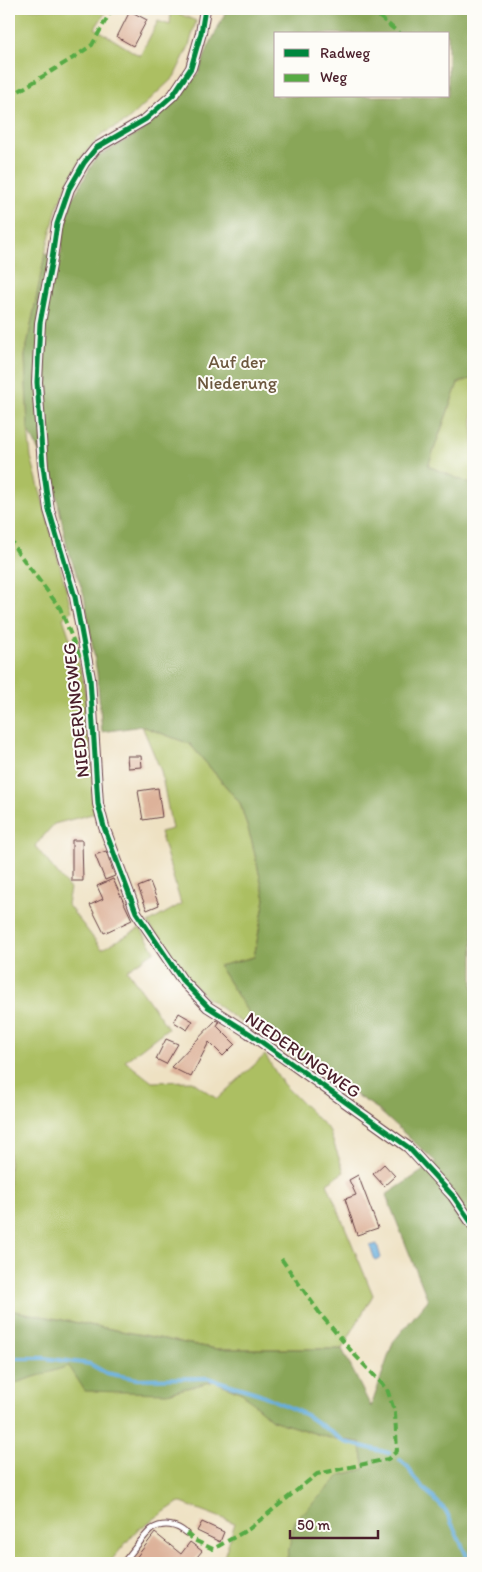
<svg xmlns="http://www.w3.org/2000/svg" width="482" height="1572" viewBox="0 0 482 1572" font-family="Itim,sans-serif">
<rect width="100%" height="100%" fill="#fdfcf7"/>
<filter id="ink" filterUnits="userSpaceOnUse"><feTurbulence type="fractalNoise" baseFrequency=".02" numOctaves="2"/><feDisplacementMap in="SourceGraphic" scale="10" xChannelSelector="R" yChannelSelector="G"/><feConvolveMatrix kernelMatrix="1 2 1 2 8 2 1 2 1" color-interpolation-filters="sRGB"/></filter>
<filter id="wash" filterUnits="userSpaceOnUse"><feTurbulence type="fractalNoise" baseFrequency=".0096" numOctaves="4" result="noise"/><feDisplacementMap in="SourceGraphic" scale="20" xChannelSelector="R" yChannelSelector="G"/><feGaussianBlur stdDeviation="1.12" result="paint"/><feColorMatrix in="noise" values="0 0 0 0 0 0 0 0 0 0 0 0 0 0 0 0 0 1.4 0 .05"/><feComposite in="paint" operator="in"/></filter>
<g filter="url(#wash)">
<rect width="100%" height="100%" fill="#eee1c2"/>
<path fill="#acbf62" stroke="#7b6f46" d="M9,9H105L106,12L95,28L140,56L158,21L170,25L171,10L196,21L189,46L174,77L127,121L102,134L86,152L70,178L57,208L45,254L25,356L28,429L31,457L72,611L63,618L82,674L88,711L96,813L54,824L35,846L70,889L67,904L102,949L140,928L155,951L127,970L168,1028L125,1061L152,1082L192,1081L217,1099L265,1055L283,1084L329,1130L344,1172L327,1183L373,1295L342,1349H217L9,1310Z
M473,378V485L428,466L458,383Z
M142,726L190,744L240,803L252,842L265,899L254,957L219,966L249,1014L242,1023L207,998L183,973L148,923L181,904L160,832L172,829L161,771Z
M69,1365L167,1393L214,1381L242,1393L272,1420L330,1438L360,1442L365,1469L341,1475L295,1521L286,1563H222L235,1523L179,1502L136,1531L109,1563H9V1385Z"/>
<path fill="#89a658" stroke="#6a6242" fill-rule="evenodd" d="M227,9H473V378L458,383L428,466L473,485V1563H286L295,1521L341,1475L365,1469L360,1442L330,1438L272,1420L242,1393L214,1381L167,1393L85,1391L69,1366L9,1385V1310L217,1349H342L371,1407L393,1342L428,1300L386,1195L436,1162L375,1107L293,1056L249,1014L219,966L254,957L265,899L252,842L240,803L190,744L142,726L102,732L97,673L84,595L67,547L54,483L28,429L25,356L45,254L61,255L63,226L73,198L96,158L144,130L182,94L199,72L208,48ZM276,34H448V96H276Z"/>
<path fill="#66aedd" stroke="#586684" d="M377,1244L381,1258L375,1260L370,1246Z"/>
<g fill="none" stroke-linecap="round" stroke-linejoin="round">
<path stroke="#66aedd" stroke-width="4" d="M9,1358H44L90,1364L106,1373L137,1379L208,1378L260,1394L306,1415L345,1442L389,1453
M400,1460L408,1467L414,1478L446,1511L470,1563"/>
</g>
<g id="blocks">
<path fill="#ddb29a" d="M130,11L147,20L133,46L117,37Z
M127,756H141L142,767L128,768Z
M158,788L162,817L143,820L138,791Z
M72,840H82L83,881H72Z
M106,851L115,876L105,880L95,855Z
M113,879L132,920L104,933L90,905L103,899L97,886Z
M150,882L159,905L147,910L138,887Z
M179,1013L193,1021L187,1030L174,1022Z
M216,1020L219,1022L217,1026L235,1044L223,1056L209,1042L191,1077L171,1067Z
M166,1039L178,1044L166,1064L156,1059Z
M384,1164L395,1176L384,1186L373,1174Z
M358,1175L378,1228L357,1235L345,1199L356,1195L349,1180Z
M202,1522L224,1532L220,1542L197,1531Z
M155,1533L181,1554L190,1542L202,1551L193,1562L194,1563H141L135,1559Z"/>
</g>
</g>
<g filter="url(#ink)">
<use href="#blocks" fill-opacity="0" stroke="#633c42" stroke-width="1"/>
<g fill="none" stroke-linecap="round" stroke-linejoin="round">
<defs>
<path id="lane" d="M123,1563C129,1556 146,1533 152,1529C164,1522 177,1525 186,1533"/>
<path id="street" d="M205,9L201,33L191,68L173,95L146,119L96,148L84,163L69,189L57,224L51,265L40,323L37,382L43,466L49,510L75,597L90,678L98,804L104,827L136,912L182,980L208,1007L249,1033L408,1147L453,1196L473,1225"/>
</defs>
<use href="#lane" stroke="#633c42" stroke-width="7"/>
<use href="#street" stroke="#633c42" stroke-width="12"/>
<use href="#lane" stroke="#fff" stroke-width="5"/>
<use href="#street" stroke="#fff" stroke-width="10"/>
<path stroke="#57aa44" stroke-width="4" stroke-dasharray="8 4" stroke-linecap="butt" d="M370,9L400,34
M9,97L73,58L92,45L112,9
M9,537L17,551L60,608L81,660
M186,1533L194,1540L213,1549L249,1529L317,1474L388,1459L397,1451L395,1413L387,1389L353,1353L321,1315L280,1257"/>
<defs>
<path id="cycleway" d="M205,9L201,33L191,68L173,95L146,119L96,148L84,163L69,189L57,224L51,265L40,323L37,382L43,466L49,510L75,597L90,678L98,804L104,827L136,912L182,980L208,1007L249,1033L408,1147L453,1196L473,1225"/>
</defs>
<use href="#cycleway" stroke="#fdfcf7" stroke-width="8"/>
<use href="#cycleway" stroke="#00873e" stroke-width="5"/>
</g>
</g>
<g text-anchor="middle" stroke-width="4" stroke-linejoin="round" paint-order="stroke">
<g font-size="18" fill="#6c573e" stroke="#fdfcf7">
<text x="237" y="368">Auf der<tspan x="237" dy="21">Niederung</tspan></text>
</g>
<g font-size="18" fill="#4a1f2b" stroke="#fdfcf7">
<text transform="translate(76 710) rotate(-96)" y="6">NIEDERUNGWEG</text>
<text transform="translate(303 1055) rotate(35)" y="6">NIEDERUNGWEG</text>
</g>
</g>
<rect width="482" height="1572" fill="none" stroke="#fdfcf7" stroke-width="30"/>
<rect x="274" y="32" width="175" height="65" fill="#fdfcf7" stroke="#b5a4a5"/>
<rect x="284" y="49" width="25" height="8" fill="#00873e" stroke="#b5a4a5"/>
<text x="320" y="58" font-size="15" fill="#4a1f2b">Radweg</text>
<rect x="284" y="74" width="25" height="8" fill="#57aa44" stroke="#b5a4a5"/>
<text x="320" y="82" font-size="15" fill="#4a1f2b">Weg</text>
<path d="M290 1530v8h88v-8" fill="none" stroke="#4a1f2b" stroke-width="2.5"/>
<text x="297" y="1530" font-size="15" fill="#4a1f2b" stroke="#fdfcf7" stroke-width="4" paint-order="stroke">50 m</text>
</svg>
